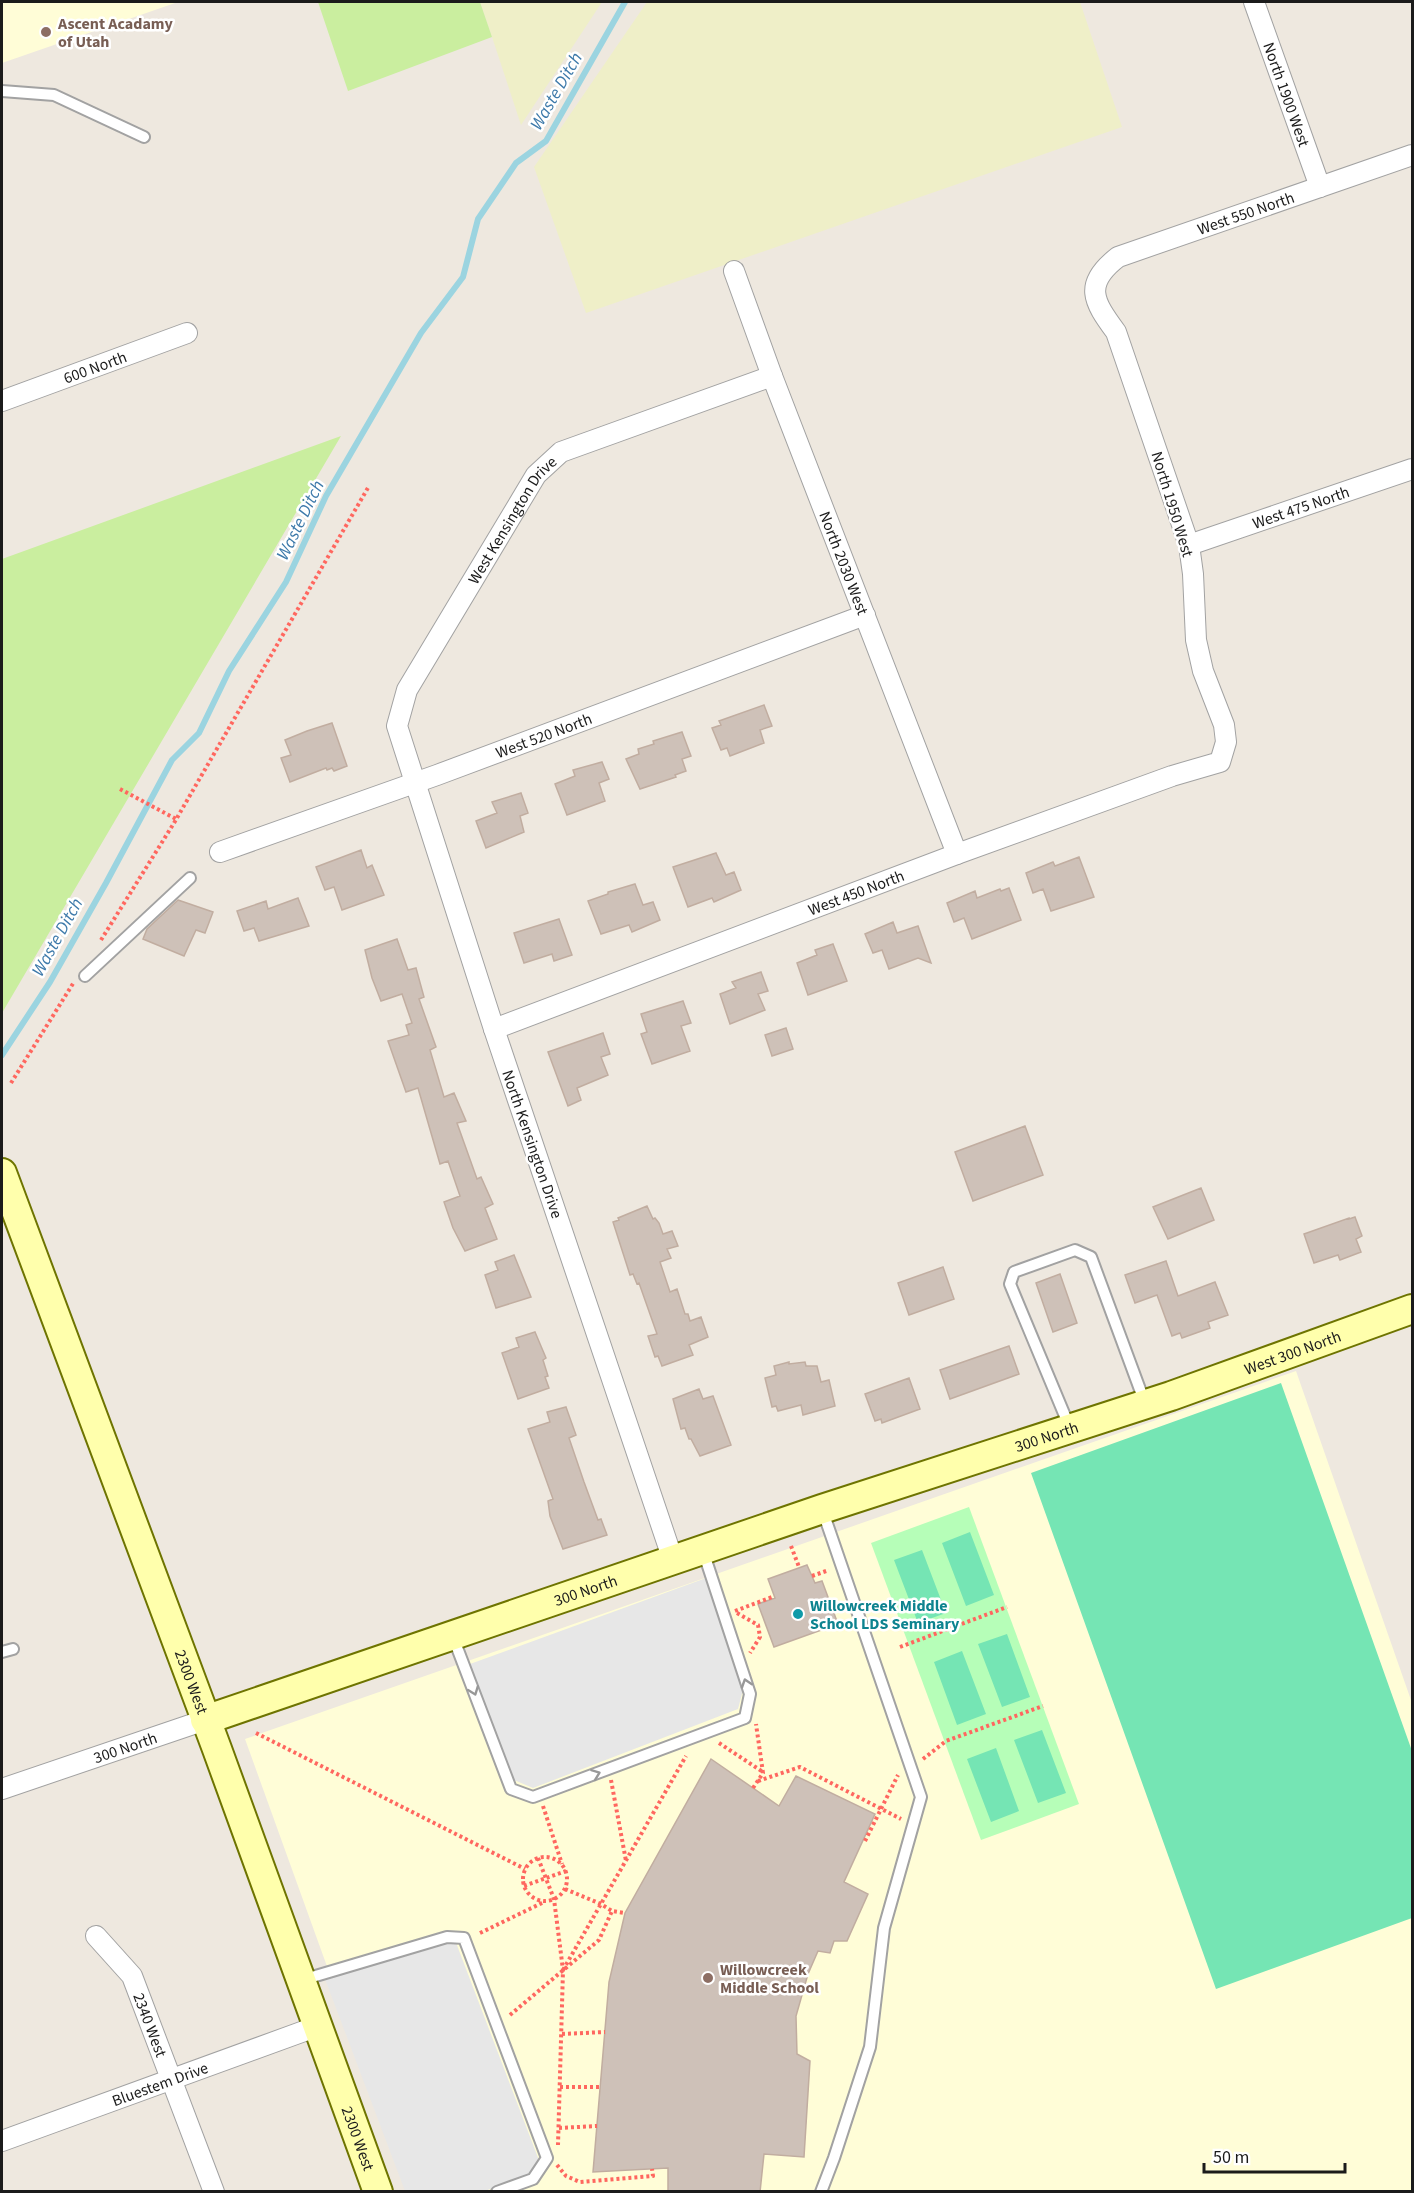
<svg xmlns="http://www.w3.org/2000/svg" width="1414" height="2193" viewBox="0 0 1414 2193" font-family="'Source Sans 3',sans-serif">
<rect width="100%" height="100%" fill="#eee8df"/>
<path fill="#fffdd7" d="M2,2H178L2,63Z
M1296,1371L1412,1703V2191H408L245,1739Z"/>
<path fill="#efefc8" d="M480,2H602L521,125L492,37Z
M647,2H1080L1122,127L586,313L534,167Z"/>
<path fill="#caee9f" d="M318,2H480L492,37L348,91Z
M341,436L2,1013V559Z"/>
<path fill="#b6feb8" d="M969,1507L1079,1804L981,1840L871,1543Z"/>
<path fill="#75e5b4" d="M1281,1383L1412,1751V1918L1216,1989L1031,1473Z
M970,1532L994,1595L966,1606L942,1543Z
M922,1550L946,1613L918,1623L894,1560Z
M1007,1634L1030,1697L1002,1707L978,1644Z
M962,1651L986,1714L957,1725L934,1662Z
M1042,1730L1066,1793L1038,1803L1014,1740Z
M996,1748L1019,1811L991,1822L967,1759Z"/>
<path fill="#e7e7e7" d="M706,1578L743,1690L738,1709L533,1788L514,1780L470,1664Z
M455,1940L540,2163L530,2174L485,2191H405L325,1979Z"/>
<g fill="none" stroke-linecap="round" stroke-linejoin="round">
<path stroke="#9bd4e0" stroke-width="6" d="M2,1055L50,982L106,883L172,760L199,733L229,671L286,582L326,496L421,333L463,277L478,219L516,163L546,141L625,2"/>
</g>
<path fill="#cec1b8" stroke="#c1ada0" stroke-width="1.5" d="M764,705L772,726L760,730L764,743L730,756L727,748L721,750L712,728L721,725L719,721Z
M332,723L347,766L334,771L332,768L327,770L326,768L290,782L281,758L291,755L285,740L307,731Z
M682,732L691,756L682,759L686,771L675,775L676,777L640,789L626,759L639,754L638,749L654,744L653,741Z
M602,762L609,779L599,783L605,801L567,815L555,784L575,776L573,770Z
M521,793L528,813L520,816L524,832L486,848L476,821L497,813L492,802Z
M361,850L367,868L372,865L384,895L342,910L334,887L325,890L316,867Z
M716,853L726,875L734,872L741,890L714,902L712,898L688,907L673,867Z
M1079,857L1094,897L1051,911L1043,889L1033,893L1026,873L1053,862L1055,866Z
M635,884L643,905L653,902L660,920L632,932L629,925L601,934L588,901L608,894V892Z
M1009,888L1021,920L972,939L964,918L954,922L947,903L975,891L977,898L1000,889L1001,891Z
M298,898L309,926L259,941L254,928L244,931L237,911L266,901L268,909Z
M178,900L213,912L205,933L196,930L184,956L143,939L147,929Z
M559,919L572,955L554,961L552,954L524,963L514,933Z
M893,922L897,933L918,926L931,963L918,958L889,969L882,950L873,953L865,934Z
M397,939L408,970L416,968L424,997L419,999L436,1047L430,1050L444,1097L454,1093L466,1121L457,1123L477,1179L481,1177L493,1204L485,1208L497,1239L465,1251L453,1228L444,1202L460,1196L448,1161L440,1164L418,1088L406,1092L388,1041L409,1035L406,1025L412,1023L402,994L381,1001L372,978L365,950Z
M833,944L847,981L808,995L797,963L817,955L815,950Z
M761,972L768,991L758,994L765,1010L730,1024L720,994L736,988L732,982Z
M683,1001L691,1023L681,1026L690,1051L652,1064L641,1034L647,1032L641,1014Z
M786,1028L793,1049L772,1056L765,1035Z
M603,1033L610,1054L601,1057L608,1075L577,1088L581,1100L568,1106L548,1052Z
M1025,1126L1043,1175L973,1201L955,1152Z
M1201,1188L1214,1220L1168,1239L1153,1207Z
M647,1206L653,1219L655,1218L659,1223L663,1234L672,1231L678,1246L667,1249L671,1258L660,1262L670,1292L677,1289L685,1314H688L690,1321L701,1317L708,1337L689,1345L693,1355L662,1366L658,1356L655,1357L648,1336L657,1334L639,1283L637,1284L633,1274L630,1275L613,1222L619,1220L618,1218Z
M1355,1217L1362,1236L1356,1239L1361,1252L1340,1260L1338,1255L1314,1263L1304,1234L1349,1218V1219Z
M514,1255L531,1297L496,1308L485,1275L498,1270L495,1262Z
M1166,1261L1178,1296L1215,1282L1228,1315L1208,1322L1210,1328L1182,1338L1180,1333L1172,1336L1157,1295L1135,1303L1125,1275Z
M943,1267L954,1299L909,1315L898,1283Z
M1060,1274L1077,1323L1053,1332L1036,1283Z
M535,1332L546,1358L543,1360L548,1376L545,1377L549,1388L518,1399L502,1353L519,1347L516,1338Z
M1009,1346L1019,1374L950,1399L940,1370Z
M789,1362V1364L805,1362L806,1366H817L821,1382L829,1380L835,1406L803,1415L801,1405L778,1411L776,1406L772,1407L765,1378L776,1375L774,1366Z
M909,1378L920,1409L882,1423L881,1419L875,1421L865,1394Z
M699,1389L703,1399L713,1396L731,1445L700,1456L691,1439H689L685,1428L681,1429L673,1399Z
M566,1407L576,1435L569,1438L584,1482L598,1520L601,1519L607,1535L563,1549L550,1516L548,1501L553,1499L528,1429L550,1422L547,1412Z
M807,1565L815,1583L822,1581L838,1624L774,1647L758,1604L775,1598L768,1579Z
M711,1759L779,1806L796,1776L875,1814L844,1882L868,1894L847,1941H834L830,1953L818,1951L808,1974L796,2016L797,2054L810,2061L804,2157L764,2154L760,2192H668V2168L593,2172L609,1982L625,1913Z"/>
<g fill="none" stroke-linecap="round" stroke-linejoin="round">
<defs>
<path id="lane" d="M2,91L54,95L144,137
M85,976L190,878
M1070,1428L1010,1284L1014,1272L1075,1250L1091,1257L1145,1403
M453,1637L511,1789L533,1797L745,1718L750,1694L703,1551
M2,1652L13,1649
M302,1980L447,1937L464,1938L547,2158L533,2179L497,2192
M821,2192L834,2158L870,2047L884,1928L921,1797L822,1509"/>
<g id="street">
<path id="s1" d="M1254,2L1320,187"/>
<path id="s2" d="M734,271L772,376L957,854"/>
<path id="s3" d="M2,401L187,333"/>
<path id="s4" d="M1189,545L1412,469"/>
<path id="s5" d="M220,852L437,775L865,615"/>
<path id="s6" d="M494,1029L957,854L1172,776L1220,762L1226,742L1224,725L1203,671L1196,640L1193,574L1189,545L1116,332C1093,301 1083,284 1118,257L1412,155"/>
<path id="s7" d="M673,1560L494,1029L397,726L407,690L536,475L561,452L772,376"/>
<path id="s8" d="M2,1789L205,1720"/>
<path id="s9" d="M96,1936L132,1976L214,2192"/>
<path id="s10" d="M2,2141L318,2026"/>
</g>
<g id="secondary">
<path id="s11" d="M2,1173L217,1749L378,2192"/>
<path id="s12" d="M205,1720L822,1509L1171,1396L1412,1309"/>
</g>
</defs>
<use href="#lane" stroke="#a2a2a2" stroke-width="14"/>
<use href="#street" stroke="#a2a2a2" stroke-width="22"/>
<use href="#secondary" stroke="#6e7400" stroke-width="32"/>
<path stroke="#ff675f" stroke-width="4" stroke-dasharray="3 3" stroke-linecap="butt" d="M120,789L176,819
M101,940L174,823L369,486
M11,1083L74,982
M791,1546L799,1567
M812,1576L829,1570
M735,1611L772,1597
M737,1613L758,1625L760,1637L750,1653
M900,1647L1007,1607
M256,1733L525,1869
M719,1743L763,1772
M923,1759L946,1741L1043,1706
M611,1780L626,1861
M758,1781L800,1767L901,1819
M753,1788L763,1773L756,1724
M543,1806L562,1864
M865,1841L898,1775
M523 1879a22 22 0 1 1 44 0a22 22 0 1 1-44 0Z
M538,1858L554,1899L563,1970L558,2145
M524,1886L566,1871
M565,1889L601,1904L612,1911L625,1913
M480,1933L544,1902
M563,1970L686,1756
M510,2015L599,1940L612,1911
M562,2034L605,2032
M560,2087H600
M559,2128L597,2126
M557,2165L566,2176L580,2182L653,2176L652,2169"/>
<use href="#lane" stroke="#fff" stroke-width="10"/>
<use href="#street" stroke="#fff" stroke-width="20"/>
<use href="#secondary" stroke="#ffffac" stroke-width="28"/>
</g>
<defs><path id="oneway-chevron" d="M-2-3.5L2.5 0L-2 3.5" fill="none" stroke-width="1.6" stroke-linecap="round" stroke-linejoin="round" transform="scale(1.5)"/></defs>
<g stroke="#989898">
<use href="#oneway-chevron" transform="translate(746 1683) rotate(-108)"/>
<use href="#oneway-chevron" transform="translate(474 1691) rotate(69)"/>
<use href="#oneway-chevron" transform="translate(596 1774) rotate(-21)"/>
</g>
<g fill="#8d6e63" stroke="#fff" stroke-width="2">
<circle cx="46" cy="32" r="6"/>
<circle cx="708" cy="1978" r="6"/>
</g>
<circle fill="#0f9aa8" stroke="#fff" stroke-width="2" cx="798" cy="1614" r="6"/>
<g text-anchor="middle" stroke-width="5" stroke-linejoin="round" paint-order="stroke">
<g font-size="16" font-weight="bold" fill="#785e54" stroke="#fff" text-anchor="start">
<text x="58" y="29">Ascent Acadamy<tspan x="58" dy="18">of Utah</tspan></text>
<text x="720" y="1975">Willowcreek<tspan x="720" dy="18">Middle School</tspan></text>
</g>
<g font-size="16" fill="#1b1b1b" stroke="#fff">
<text dy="6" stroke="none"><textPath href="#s1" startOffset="98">North 1900 West</textPath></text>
<text dy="6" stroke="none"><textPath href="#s6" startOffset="1446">West 550 North</textPath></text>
<text dy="6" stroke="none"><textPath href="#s3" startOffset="99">600 North</textPath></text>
<text transform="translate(1173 504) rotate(73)" y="6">North 1950 West</text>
<text dy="6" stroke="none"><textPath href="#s4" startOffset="118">West 475 North</textPath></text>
<text dy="6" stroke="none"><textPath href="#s7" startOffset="1116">West Kensington Drive</textPath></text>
<text dy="6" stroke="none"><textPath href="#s2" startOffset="312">North 2030 West</textPath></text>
<text dy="6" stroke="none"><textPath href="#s5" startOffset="344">West 520 North</textPath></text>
<text dy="6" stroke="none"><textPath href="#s6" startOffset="387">West 450 North</textPath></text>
<text transform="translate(533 1144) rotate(71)" y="6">North Kensington Drive</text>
<text dy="6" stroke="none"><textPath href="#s12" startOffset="1148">West 300 North</textPath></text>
<text dy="6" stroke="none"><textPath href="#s12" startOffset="888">300 North</textPath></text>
<text dy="6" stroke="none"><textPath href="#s12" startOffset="402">300 North</textPath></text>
<text dy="6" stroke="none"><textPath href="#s11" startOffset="543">2300 West</textPath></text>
<text dy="6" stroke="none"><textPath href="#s8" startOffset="130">300 North</textPath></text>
<text dy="6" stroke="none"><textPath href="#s9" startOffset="106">2340 West</textPath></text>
<text dy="6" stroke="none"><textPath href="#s10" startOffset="168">Bluestem Drive</textPath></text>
<text dy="6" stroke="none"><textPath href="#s11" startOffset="1029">2300 West</textPath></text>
</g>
<g font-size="16" font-weight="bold" fill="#0d838f" stroke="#fff" text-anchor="start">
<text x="810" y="1611">Willowcreek Middle<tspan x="810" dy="18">School LDS Seminary</tspan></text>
</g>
<g font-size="18" font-style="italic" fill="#3e7aaa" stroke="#fff">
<text transform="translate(556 91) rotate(-60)" y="6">Waste Ditch</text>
<text transform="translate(300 520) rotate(-64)" y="6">Waste Ditch</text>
<text transform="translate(57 937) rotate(-61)" y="6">Waste Ditch</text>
</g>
</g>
<rect width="1414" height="2193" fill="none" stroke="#1b1b1b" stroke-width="6"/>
<path d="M1204 2163v9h141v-9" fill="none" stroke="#1b1b1b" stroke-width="3"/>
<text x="1213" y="2163" font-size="18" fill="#1b1b1b" stroke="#ffffff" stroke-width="4.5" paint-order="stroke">50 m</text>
</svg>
